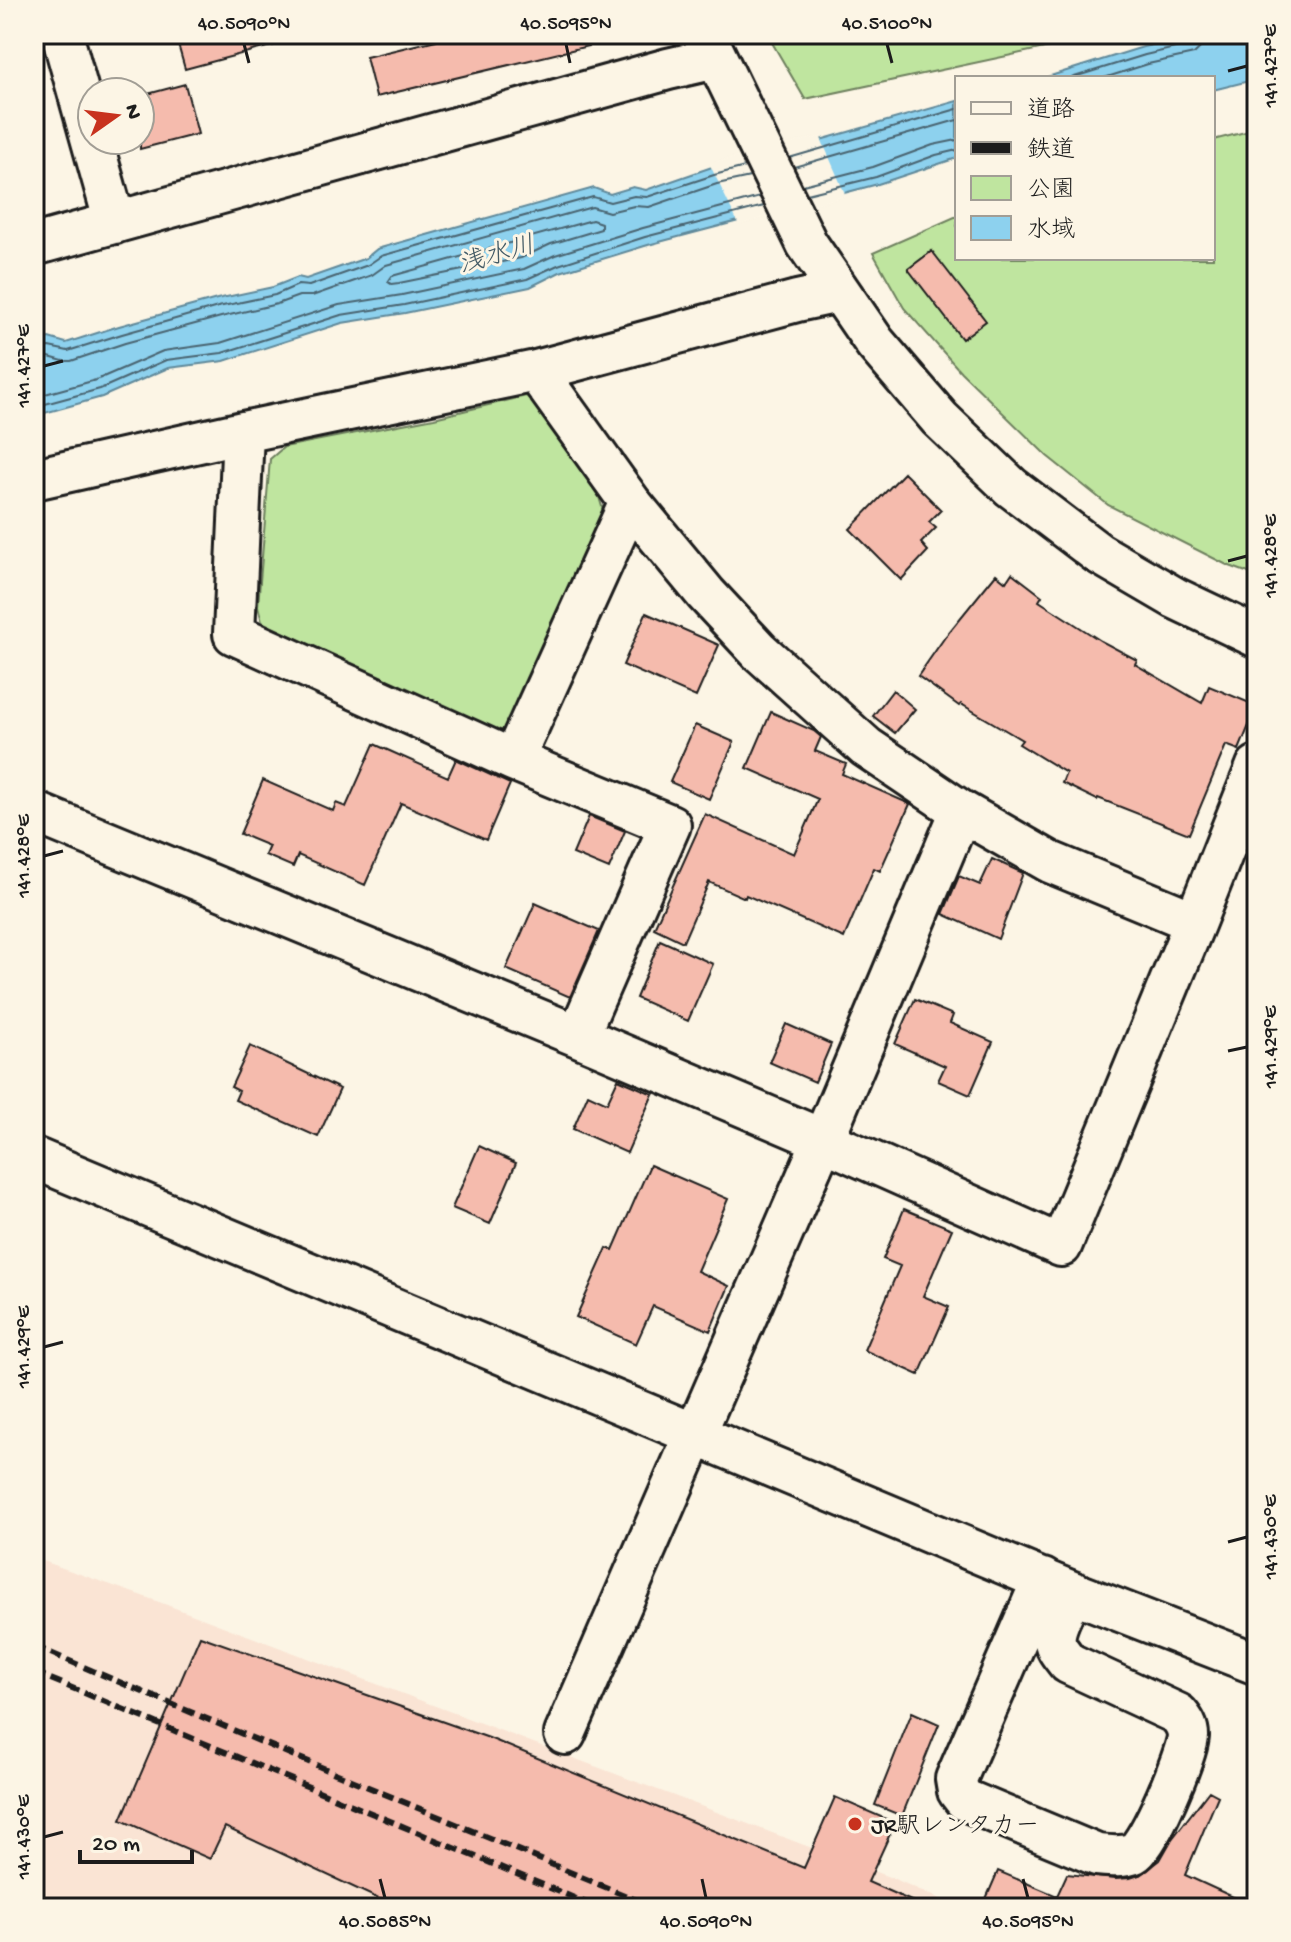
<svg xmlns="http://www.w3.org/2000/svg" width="1291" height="1942" viewBox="0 0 1291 1942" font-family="'Gochi Hand','Klee One',sans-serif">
<rect width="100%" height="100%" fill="#fcf5e5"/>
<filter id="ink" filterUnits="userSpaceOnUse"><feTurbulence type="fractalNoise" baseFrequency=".0125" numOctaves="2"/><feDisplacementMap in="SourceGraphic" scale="16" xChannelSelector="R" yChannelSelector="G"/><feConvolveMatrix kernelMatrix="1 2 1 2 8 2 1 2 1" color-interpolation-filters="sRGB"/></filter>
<g filter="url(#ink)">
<path fill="#fae4d4" d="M34,1558L151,1599L897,1880L961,1908H34Z"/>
<path fill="#bfe59f" stroke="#6e805e" stroke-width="2" d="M767,34H1110L805,99Z
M1257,129V576L1227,565L1108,505L1047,456L961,372L904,308L873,253L957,216V258H1213V140Z
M526,396L544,410L599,497L606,520L514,727L494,733L262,622L258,606L270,459L284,447L434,418Z"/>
<path fill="#8dd1ee" stroke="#60899a" stroke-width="2" d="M1204,34H1257V79L1213,90V78H1044L1143,47Z
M957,101V158L878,184L648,245L560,272L530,287L405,313L342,323L224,361L168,368L102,397L34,416V342L49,338L66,343L119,326L217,299L273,287L298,277L306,279L366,258L377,249L594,188L610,194L633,187L646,190L712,167L785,150Z"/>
<path fill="#fcf5e5" d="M820,136L846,196L739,225L709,163Z"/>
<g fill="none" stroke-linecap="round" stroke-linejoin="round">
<path stroke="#496470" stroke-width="2" d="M1071,78L1145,55L1188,45L1193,41L1195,34
M1104,78L1148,64L1194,54L1202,46L1205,34
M789,158L957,109
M794,167L957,120
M803,185L873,167L933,145L957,140
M807,194L876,177L936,155L957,150
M592,220L601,223V229L551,244L521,258L399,283L391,284L388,282L392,276Z
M34,349L49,347L68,351L122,334L218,307L275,295L298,285L309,286L368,265L381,256L593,197L610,202L634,196L647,197L714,175L745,167
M34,359L49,357L63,361H71L125,343L221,317L277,304L299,296H312L372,275L386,265L592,207L609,212L634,206L649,207L717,184L750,177
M34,397L96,380L163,351L220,343L339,305L402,295L524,269L555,255L643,228L760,197
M34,407L100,389L166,360L222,353L341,315L404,305L527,279L558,265L645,237L764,206"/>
</g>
<path fill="#f5bbad" stroke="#1c1c1c" stroke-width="2" d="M175,34H276L278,44L185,69Z
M434,34H587L588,46L376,97L366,57L436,40Z
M185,84L198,134L140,149V96Z
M932,251L986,321L962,339L908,269Z
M904,473L941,510L929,522L936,528L921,543L928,551L901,580L850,529Z
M1012,573L1042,596L1039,601L1101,641L1137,660L1135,664L1202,703L1209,686L1257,706L1239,750L1226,745L1189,834L1098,798L1097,800L1062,783L1066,773L1019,744L1022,740L961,704L959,706L918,676L945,637L996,574L1006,582Z
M646,613L719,645L696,697L623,665Z
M893,690L915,709L895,733L873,716Z
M771,712L814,731L821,737L815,751L846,764L842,774L910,804L880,871L874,868L844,938L746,895L745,898L709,882L683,942L654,928L705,814L794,854L818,799L747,768Z
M695,725L734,742L709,799L670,782Z
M374,744L448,777L456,759L510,784L486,840L401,803L365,885L298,855L293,867L265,855L269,846L240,834L263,780L333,811L336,803L346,807Z
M589,816L625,831L609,869L573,854Z
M992,859L1023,873L998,939L943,914L959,876L980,885Z
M535,903L599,931L570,997L506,969Z
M660,940L713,964L688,1021L636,998Z
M915,999L953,1015L950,1023L993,1042L970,1095L938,1081L945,1066L895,1044Z
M786,1024L831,1044L815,1082L769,1062Z
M250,1046L340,1089L318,1137L235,1100L239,1091L231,1087Z
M618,1079L653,1094L627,1153L573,1129L588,1094L607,1103Z
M479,1146L516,1163L490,1224L452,1208Z
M650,1165L728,1199L697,1271L729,1286L710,1331L653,1306L636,1344L576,1317L607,1248L613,1250Z
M904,1209L952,1229L923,1296L949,1307L919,1375L864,1350L900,1266L883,1259Z
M200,1636L489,1738L804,1868L835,1797L895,1823L868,1882L927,1908H398L225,1827L210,1859L121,1820Z
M912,1712L939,1724L902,1816L875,1805Z
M1209,1791L1218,1796L1185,1875L1257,1908H982L998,1871L1057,1896L1067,1874L1115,1879L1130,1878L1142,1874L1160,1860L1172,1839Z"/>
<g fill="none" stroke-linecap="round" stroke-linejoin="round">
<defs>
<path id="minor" d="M62,34L115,223
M705,34L807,244L875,343L940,419L1011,487L1098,553L1175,598L1257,637
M34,245L668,69L716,58
M536,371L630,502L706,594L759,651L866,747L961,811L1050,862L1195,922
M243,432L234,634L513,760L670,825L578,1036
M34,479L243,432L536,371L797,301L839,292
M513,760L630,502
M34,812L578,1036L823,1140L1061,1246L1195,922L1257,766
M34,1158L1072,1592L1257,1664
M1043,1579L956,1779L958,1791L965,1800L1097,1855C1108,1856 1123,1858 1134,1853C1149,1846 1187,1754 1188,1736C1188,1727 1184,1721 1178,1714L1068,1663C1063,1656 1056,1649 1055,1641C1053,1628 1067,1604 1072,1592
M565,1734L823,1140L961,811"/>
</defs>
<use href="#minor" stroke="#1c1c1c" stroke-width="46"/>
<use href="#minor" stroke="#fcf5e5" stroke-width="40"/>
<path stroke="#1c1c1c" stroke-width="6" stroke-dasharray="12 6" stroke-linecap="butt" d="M34,1646L655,1908
M34,1672L598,1908
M34,1907L36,1908"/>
</g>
</g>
<path fill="none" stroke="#1c1c1c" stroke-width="3" d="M244,44L249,63M566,44L570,63M887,44L892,63M1228,71L1247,66M44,366L63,361M1228,561L1247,556M44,856L63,851M1228,1051L1247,1047M44,1347L63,1342M1228,1542L1247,1537M44,1837L63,1832M380,1879L385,1898M702,1879L706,1898M1023,1879L1028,1898"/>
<circle fill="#c8321e" stroke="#fcf5e5" stroke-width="3" cx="855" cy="1824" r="8"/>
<g text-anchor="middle" stroke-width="6" stroke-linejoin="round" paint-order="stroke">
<g font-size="24" fill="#1c1c1c" stroke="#fcf5e5" text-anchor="start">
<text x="871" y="1832">JR駅レンタカー</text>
</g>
<g font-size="26" font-style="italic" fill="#445b66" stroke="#fcf5e5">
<text transform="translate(496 253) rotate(-16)" y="9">浅水川</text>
</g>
</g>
<rect width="1291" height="1942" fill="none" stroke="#fcf5e5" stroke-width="88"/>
<rect x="955" y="76" width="260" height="184" fill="#fcf5e5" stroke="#a29e95" stroke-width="2"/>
<rect x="971" y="102" width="40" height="12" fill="#fcf5e5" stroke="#a29e95" stroke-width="2"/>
<text x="1027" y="116" font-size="24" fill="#1c1c1c">道路</text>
<rect x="971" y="142" width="40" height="12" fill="#1c1c1c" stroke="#a29e95" stroke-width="2"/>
<text x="1027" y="156" font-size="24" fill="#1c1c1c">鉄道</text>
<rect x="971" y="176" width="40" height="24" fill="#bfe59f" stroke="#a29e95" stroke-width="2"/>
<text x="1027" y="196" font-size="24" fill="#1c1c1c">公園</text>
<rect x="971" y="216" width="40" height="24" fill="#8dd1ee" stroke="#a29e95" stroke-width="2"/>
<text x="1027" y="236" font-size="24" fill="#1c1c1c">水域</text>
<g transform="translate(116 116) rotate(76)"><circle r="38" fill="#fcf5e5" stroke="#a29e95" stroke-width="2"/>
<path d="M0-6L14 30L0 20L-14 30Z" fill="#c8321e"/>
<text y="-12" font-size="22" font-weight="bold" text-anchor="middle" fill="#1c1c1c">N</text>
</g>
<path d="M80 1850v12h112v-12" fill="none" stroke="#1c1c1c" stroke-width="4"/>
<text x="92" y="1850" font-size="24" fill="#1c1c1c" stroke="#fcf5e5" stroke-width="6" paint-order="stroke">20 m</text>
<rect x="44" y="44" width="1203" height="1854" fill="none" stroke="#1c1c1c" stroke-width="3"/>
<g font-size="20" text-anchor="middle" fill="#1c1c1c">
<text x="244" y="29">40.5090°N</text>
<text x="566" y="29">40.5095°N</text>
<text x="887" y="29">40.5100°N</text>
<text transform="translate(1269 66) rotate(-90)" y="7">141.427°E</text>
<text transform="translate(22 366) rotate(-90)" y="7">141.427°E</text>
<text transform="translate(1269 556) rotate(-90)" y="7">141.428°E</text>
<text transform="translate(22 856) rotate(-90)" y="7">141.428°E</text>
<text transform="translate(1269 1047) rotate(-90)" y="7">141.429°E</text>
<text transform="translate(22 1347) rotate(-90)" y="7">141.429°E</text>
<text transform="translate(1269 1537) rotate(-90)" y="7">141.430°E</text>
<text transform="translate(22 1837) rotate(-90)" y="7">141.430°E</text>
<text x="385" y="1927">40.5085°N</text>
<text x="706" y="1927">40.5090°N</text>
<text x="1028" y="1927">40.5095°N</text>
</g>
</svg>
